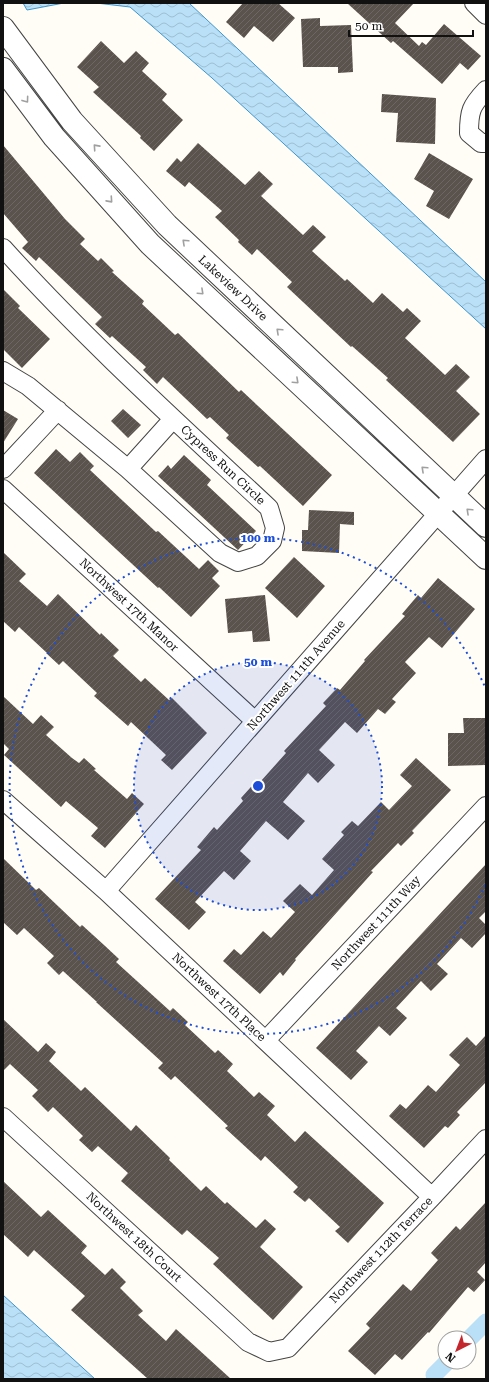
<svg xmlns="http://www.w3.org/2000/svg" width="489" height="1382" viewBox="0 0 489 1382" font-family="'Roboto Serif',serif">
<defs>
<pattern id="water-waves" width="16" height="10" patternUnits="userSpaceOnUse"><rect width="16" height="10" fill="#b9e0f7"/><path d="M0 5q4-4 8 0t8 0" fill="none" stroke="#9ebfd3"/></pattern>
<pattern id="building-hatch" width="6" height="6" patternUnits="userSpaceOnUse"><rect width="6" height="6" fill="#5a524d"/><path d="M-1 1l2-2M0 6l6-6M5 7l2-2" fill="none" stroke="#6d6662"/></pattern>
</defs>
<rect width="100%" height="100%" fill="#fffdf5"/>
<path fill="url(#water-waves)" stroke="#3f96cf" d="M23,3H64L27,10Z
M96,3H189L486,282V329L212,78L130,7Z
M3,1295L95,1379H3Z"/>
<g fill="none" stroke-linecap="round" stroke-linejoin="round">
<path stroke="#b9e0f7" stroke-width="17" d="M469,1339L486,1322
M434,1375L447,1362"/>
</g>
<path fill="url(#building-hatch)" d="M243,3H278L295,18L273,42L254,26L244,38L226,22Z
M347,3H414L395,23L419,46L422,42L426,45L444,24L481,56L468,70L460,63L442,84L393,41L391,43Z
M320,18V26L351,25L353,72L338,73V67H303L301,19Z
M101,41L124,63L136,51L149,63L142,71L167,94L162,100L183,120L154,151L140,138L141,136L93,92L99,87L77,67Z
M382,94L436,98L435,144L396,142L398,113L381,112Z
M198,143L245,185L259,171L273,184L261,196L303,235L313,225L326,237L312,251L345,281L347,279L373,303L382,293L403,312L407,308L421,321L405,338L445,375L456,364L470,377L456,391L480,414L453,442L386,380L388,378L352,346L351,347L287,287L292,282L257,249L252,255L238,242L239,240L215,217L222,211L189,182L185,187L166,171L177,158L181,162Z
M3,145L65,219L85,239L80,244L98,261L101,258L114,271L112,272L144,301L142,304L175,335L178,333L239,392L241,390L332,475L303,506L260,466L258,467L226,438L229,435L210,417L207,419L163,377L157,384L143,370L146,367L112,336L110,338L95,324L102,317L39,257L36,261L22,248L28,242L3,213Z
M429,153L473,179L449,219L426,206L434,191L414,179Z
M3,289L20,306L18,308L50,339L22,368L3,349Z
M123,409L141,425L128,438L111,421Z
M3,410L18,419L3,443Z
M56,449L70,462L80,452L94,466L90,470L156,532L158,531L199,569L208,560L219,571L212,578L220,586L191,617L159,587L158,588L34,473Z
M184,455L211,480L207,485L256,531L238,550L158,476L168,465L171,469Z
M309,510L354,512V525L340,524L339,553L302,551V530H308Z
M3,552L26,574L19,581L47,606L58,594L100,635L101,633L119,650L113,656L141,682L145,678L169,700L172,698L207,733L172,770L161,760L166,755L131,722L128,726L94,696L97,693L63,661L59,665L46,653H47L19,627L15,632L3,621Z
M294,557L325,586L297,618L265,588Z
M438,578L475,609L442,648L429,637L405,662L416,673L392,699L396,702L385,714L378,709L357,733L345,722L319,750L335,765L318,783L308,773L283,802L305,821L288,840L266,821L240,851L251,861L234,880L224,871L195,902L206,912L189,930L155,899L201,850L197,847L214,827L217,830L243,801L241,798L258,779L261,781L286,753L284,751L326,706L323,703L337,688L340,690L365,661L364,660L405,616L402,614L418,595L421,598Z
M265,595L270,641L253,642L252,631L228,633L225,599Z
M3,696L33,724L41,715L54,727L46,735L72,758L79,763L84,758L96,769L94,770L127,799L132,793L144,804L105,848L91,836L98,828L66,801L61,807L4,755L9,749L3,743Z
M463,718H486V765L448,766V733H464Z
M416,758L451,790L412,831L414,833L401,846L398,843L371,871L373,872L295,959L296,960L283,976L280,972L260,994L223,961L234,949L241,955L263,931L271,938L295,912L283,901L300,884L312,895L334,870L322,859L344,835L341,832L352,821L358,826L381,802L389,810L412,786L400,775Z
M3,858L36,890L39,888L80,927L82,925L104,945L119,959L116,962L170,1011L173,1008L188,1022L185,1025L215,1053L218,1050L233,1064L227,1071L254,1097L259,1092L275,1106L267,1115L295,1142L305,1131L384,1203L348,1243L335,1231L340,1227L309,1198L305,1202L293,1192L298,1187L265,1156L261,1161L225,1128L228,1126L175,1076L171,1080L158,1068L163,1063L96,1002H97L63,971L59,975L47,963L54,956L24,928L17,935L3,922Z
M486,864V911L479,918L486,925V933L472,948L461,938L437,964L448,974L431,991L421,981L396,1008L407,1018L390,1036L379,1026L356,1051L368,1062L351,1080L316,1048Z
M3,1019L38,1052L46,1043L56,1052L49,1061L81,1091L85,1087L131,1131L136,1125L170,1158L169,1160L201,1191L206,1186L225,1204L227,1202L256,1228L265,1219L276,1229L260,1247L303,1287L273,1320L213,1264L219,1258L187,1230L182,1235L121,1181L128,1173L98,1146L92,1152L79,1140L83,1136L53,1107L48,1112L32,1096L38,1090L10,1064L3,1071Z
M486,1035V1082L457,1112L460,1115L448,1128L445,1126L424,1148L389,1116L400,1104L406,1109L428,1085L436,1092L460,1065L449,1055L467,1037L476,1046Z
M3,1181L41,1217L48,1210L87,1246L81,1253L105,1275L112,1268L126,1282L120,1288L143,1311L138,1315L166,1341L176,1329L231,1379H148L71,1310L85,1296L34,1250L28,1257L3,1234Z
M486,1202V1262L477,1272L485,1280L474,1292L468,1287L429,1333L428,1332L402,1360L395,1354L375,1375L348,1351L370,1328L366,1324L403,1284L411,1291L438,1260L431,1253L456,1226L460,1230Z"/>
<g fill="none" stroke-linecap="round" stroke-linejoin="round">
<defs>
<path id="minor" d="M474,3L486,15
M486,90C471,106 469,111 469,133L481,143H486
M3,248C86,340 178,423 269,508L275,528L272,541L257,556L238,562L220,553L128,469L28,386L3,371
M3,469L58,410
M128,469L173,419
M3,489L255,721
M3,800L106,891L432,1197
M106,891L486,459
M266,1040L486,806
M3,1117L248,1342L269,1352L288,1348L432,1197L486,1139"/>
<path id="tertiary" d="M3,28L72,121L167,225L486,526
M3,69L54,137L150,244L486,558"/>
</defs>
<use href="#minor" stroke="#444" stroke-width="20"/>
<use href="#tertiary" stroke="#444" stroke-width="24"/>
<use href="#minor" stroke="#fff" stroke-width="18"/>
<use href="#tertiary" stroke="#fff" stroke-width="22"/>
</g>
<defs><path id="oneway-chevron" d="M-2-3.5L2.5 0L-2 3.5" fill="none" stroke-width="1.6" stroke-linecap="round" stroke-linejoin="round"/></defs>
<g stroke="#a0a0a0">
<use href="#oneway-chevron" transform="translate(26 100) rotate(54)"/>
<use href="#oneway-chevron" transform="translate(96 147) rotate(-132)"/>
<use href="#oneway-chevron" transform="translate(110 200) rotate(48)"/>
<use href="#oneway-chevron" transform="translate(185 242) rotate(-137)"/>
<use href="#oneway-chevron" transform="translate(201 292) rotate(43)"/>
<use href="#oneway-chevron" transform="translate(279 331) rotate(-137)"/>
<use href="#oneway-chevron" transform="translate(296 381) rotate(43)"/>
<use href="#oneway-chevron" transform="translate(424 469) rotate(-137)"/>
<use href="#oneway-chevron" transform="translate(469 511) rotate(-137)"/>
</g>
<circle cx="258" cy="786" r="124" fill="#1d4ed8" fill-opacity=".12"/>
<g fill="none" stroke="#1d4ed8" stroke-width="2" stroke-dasharray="2 4">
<circle cx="258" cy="786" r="124"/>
<path d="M485 885A248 248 0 1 1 485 687"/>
</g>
<g text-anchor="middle" stroke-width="4" stroke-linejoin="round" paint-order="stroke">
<g font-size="12" fill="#111" stroke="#fff">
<text transform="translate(233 288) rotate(43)" y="4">Lakeview Drive</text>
<text transform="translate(223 465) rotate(43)" y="4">Cypress Run Circle</text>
<text transform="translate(129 605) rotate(43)" y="4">Northwest 17th Manor</text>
<text transform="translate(296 675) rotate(-49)" y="4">Northwest 111th Avenue</text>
<text transform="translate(376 923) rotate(-47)" y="4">Northwest 111th Way</text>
<text transform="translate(219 997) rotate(43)" y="4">Northwest 17th Place</text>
<text transform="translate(134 1237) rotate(43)" y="4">Northwest 18th Court</text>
<text transform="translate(381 1250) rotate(-46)" y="4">Northwest 112th Terrace</text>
</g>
</g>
<circle cx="258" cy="786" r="6" fill="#1d4ed8" stroke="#fff" stroke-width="2"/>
<g font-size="12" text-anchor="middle" font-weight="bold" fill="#1d4ed8" stroke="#fff" stroke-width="4" stroke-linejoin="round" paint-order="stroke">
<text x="258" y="542">100 m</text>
<text x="258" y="666">50 m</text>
</g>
<rect width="489" height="1382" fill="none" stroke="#111111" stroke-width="8"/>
<g transform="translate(457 1350) rotate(222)"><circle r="19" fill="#ffffff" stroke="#a0a0a0"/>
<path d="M0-3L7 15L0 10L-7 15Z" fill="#c4262e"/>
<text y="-6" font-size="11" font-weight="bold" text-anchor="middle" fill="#111111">N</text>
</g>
<path d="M349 30v6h124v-6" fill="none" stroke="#111111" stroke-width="2"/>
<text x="355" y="30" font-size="12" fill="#111111" stroke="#ffffff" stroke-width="3" paint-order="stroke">50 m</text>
</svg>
